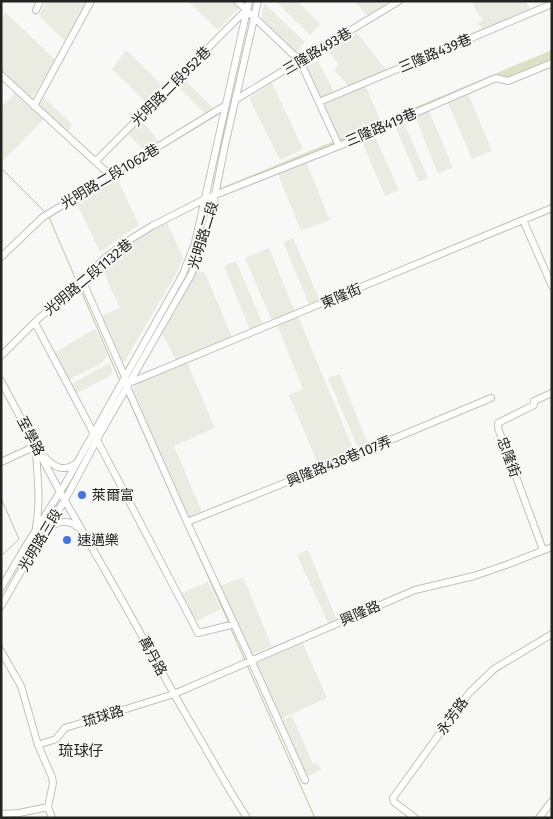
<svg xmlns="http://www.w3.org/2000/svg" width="553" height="819" viewBox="0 0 553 819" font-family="'Fira Sans','Noto Sans TC',sans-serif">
<rect width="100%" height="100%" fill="#f8f9f6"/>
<path fill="#eaece2" d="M46,1H87L65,41L39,16Z
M187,1H234L240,7L218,30Z
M275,1H297L320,24L310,35Z
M354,1H383L387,6L368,16Z
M472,1H525L531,9L483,30L478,23L483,20L474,8L473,3Z
M264,3L305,42L295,53L261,21Z
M5,12L55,60L31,100L1,71V18Z
M357,33L387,71L349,87L335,71L338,64L327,50Z
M126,50L164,87L148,104L112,69Z
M318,61L334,92L321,98L305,67Z
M181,76L215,110L206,114L176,85Z
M272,83L303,149L280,160L249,98Z
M364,83L381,121L339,140L323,102Z
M17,91L45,118L1,163V107Z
M468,93L492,151L472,159L447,101Z
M41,95L72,124L68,132L36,104Z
M428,109L453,167L438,174L415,116Z
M140,120L150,130L159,142L146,152L126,132Z
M403,120L428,178L419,182L394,124Z
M373,132L399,190L385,196L360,137Z
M305,159L330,220L301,231L277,172Z
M117,178L139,225L100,252L76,202Z
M166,220L183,258L176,274L123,364L100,316L120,308L100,265L126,244Z
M293,238L321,303L310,307L283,242Z
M269,248L295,312L272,321L245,258Z
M236,261L263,325L250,330L224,266Z
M196,270L205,273L233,339L176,361L161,332L178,307Z
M298,316L354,451L318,464L289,395L303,389L277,325Z
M95,329L108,354L102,363L66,381L52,354Z
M187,362L215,428L174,446L203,514L189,520L132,391L136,384Z
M110,363L113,374L74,395L69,385Z
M340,374L368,444L358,448L328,378Z
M308,550L337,620L328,623L297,555Z
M243,577L272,646L251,655L219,586Z
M208,582L221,609L193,623L179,594Z
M302,641L327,698L279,720L254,662Z
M292,716L313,764L318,763L321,770L303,778L279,722Z"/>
<path fill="#dce1c5" d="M552,50V63L508,81L496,78L215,195L216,190Z"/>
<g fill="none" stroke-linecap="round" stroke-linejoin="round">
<path stroke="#bdc499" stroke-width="1" d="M1,2L2,1
M238,102L247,96
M1,168L45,212
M114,177L222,112
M49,217L76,280
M50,217L81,198
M79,286L120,381
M126,394L229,623
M1,498L19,539L1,556
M230,627L245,660
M247,665L315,818"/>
<defs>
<path id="minor" d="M237,1L300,61L339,146
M36,10L40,1
M1,75L111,176
M235,100L399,1
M319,102L552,4
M34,106L91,1
M96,161L246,10
M523,220L552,286
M1,257L43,217L226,105
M82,280L125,377L127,387L187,522L251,660L305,780
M35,323L93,432
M1,356L38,319L61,300L105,258L126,242L152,226L205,199L339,146L496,78L508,81L552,63
M1,381L60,492L122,600L174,694L229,789L247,818
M129,383L552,208
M97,440L198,633L235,624
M44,456C53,467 64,473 76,463
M1,462L36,446
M187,522L357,454L491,398
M36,527C41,501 37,475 36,449
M49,528C60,520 69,519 80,529
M543,550L498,428V423L534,405V401L552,393
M1,588L24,549L65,484L183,274L195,243L249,1
M1,606L31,554L65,500L100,434L191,275L201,249L211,215L225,145L258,1
M1,651L21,686L38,745L52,777L53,783L48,807
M38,745L56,739L65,728L174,694L415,590L474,576L506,565L552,547
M48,807L52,818
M1,814L19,813L48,807
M415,818L394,802L393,798L469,693L494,669L552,634
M539,818L552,801"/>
</defs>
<use href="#minor" stroke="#c0c1bd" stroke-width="8"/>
<use href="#minor" stroke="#fff" stroke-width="6"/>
</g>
<g fill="#4673e5" stroke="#f8f9f6" stroke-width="2">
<circle cx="82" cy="495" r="5"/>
<circle cx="67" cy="540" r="5"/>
</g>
<g text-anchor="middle" stroke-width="4" stroke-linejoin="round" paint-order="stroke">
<g font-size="14" fill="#232322" stroke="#f8f9f6">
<text transform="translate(317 51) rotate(-31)" y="5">三隆路493巷</text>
<text transform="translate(435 53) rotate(-23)" y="5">三隆路439巷</text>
<text transform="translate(171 86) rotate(-45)" y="5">光明路二段952巷</text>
<text transform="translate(381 127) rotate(-23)" y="5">三隆路419巷</text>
<text transform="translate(110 176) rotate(-31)" y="5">光明路二段1062巷</text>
<text transform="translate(203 235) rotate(-73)" y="5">光明路二段</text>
<text transform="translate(88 277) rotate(-40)" y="5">光明路二段1132巷</text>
<text transform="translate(341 296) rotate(-23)" y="5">東隆街</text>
<text transform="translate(31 436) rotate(62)" y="5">至學路</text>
<text transform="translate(509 457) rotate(70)" y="5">忠隆街</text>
<text transform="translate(339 461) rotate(-22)" y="5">興隆路438巷107弄</text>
<text transform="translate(40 540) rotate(-59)" y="5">光明路三段</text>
<text transform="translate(360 613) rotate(-23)" y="5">興隆路</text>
<text transform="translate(153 656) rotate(61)" y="5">萬丹路</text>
<text transform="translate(103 716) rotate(-17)" y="5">琉球路</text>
<text transform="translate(452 716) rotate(-54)" y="5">永芳路</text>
</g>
<g font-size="14" fill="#232322" stroke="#f8f9f6" text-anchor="start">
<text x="92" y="500">萊爾富</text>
<text x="77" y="545">速邁樂</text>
</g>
<g font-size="15" fill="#232322" stroke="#f8f9f6">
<text x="81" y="756">琉球仔</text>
</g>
</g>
<rect width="553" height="819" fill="none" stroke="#232322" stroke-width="5"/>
</svg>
